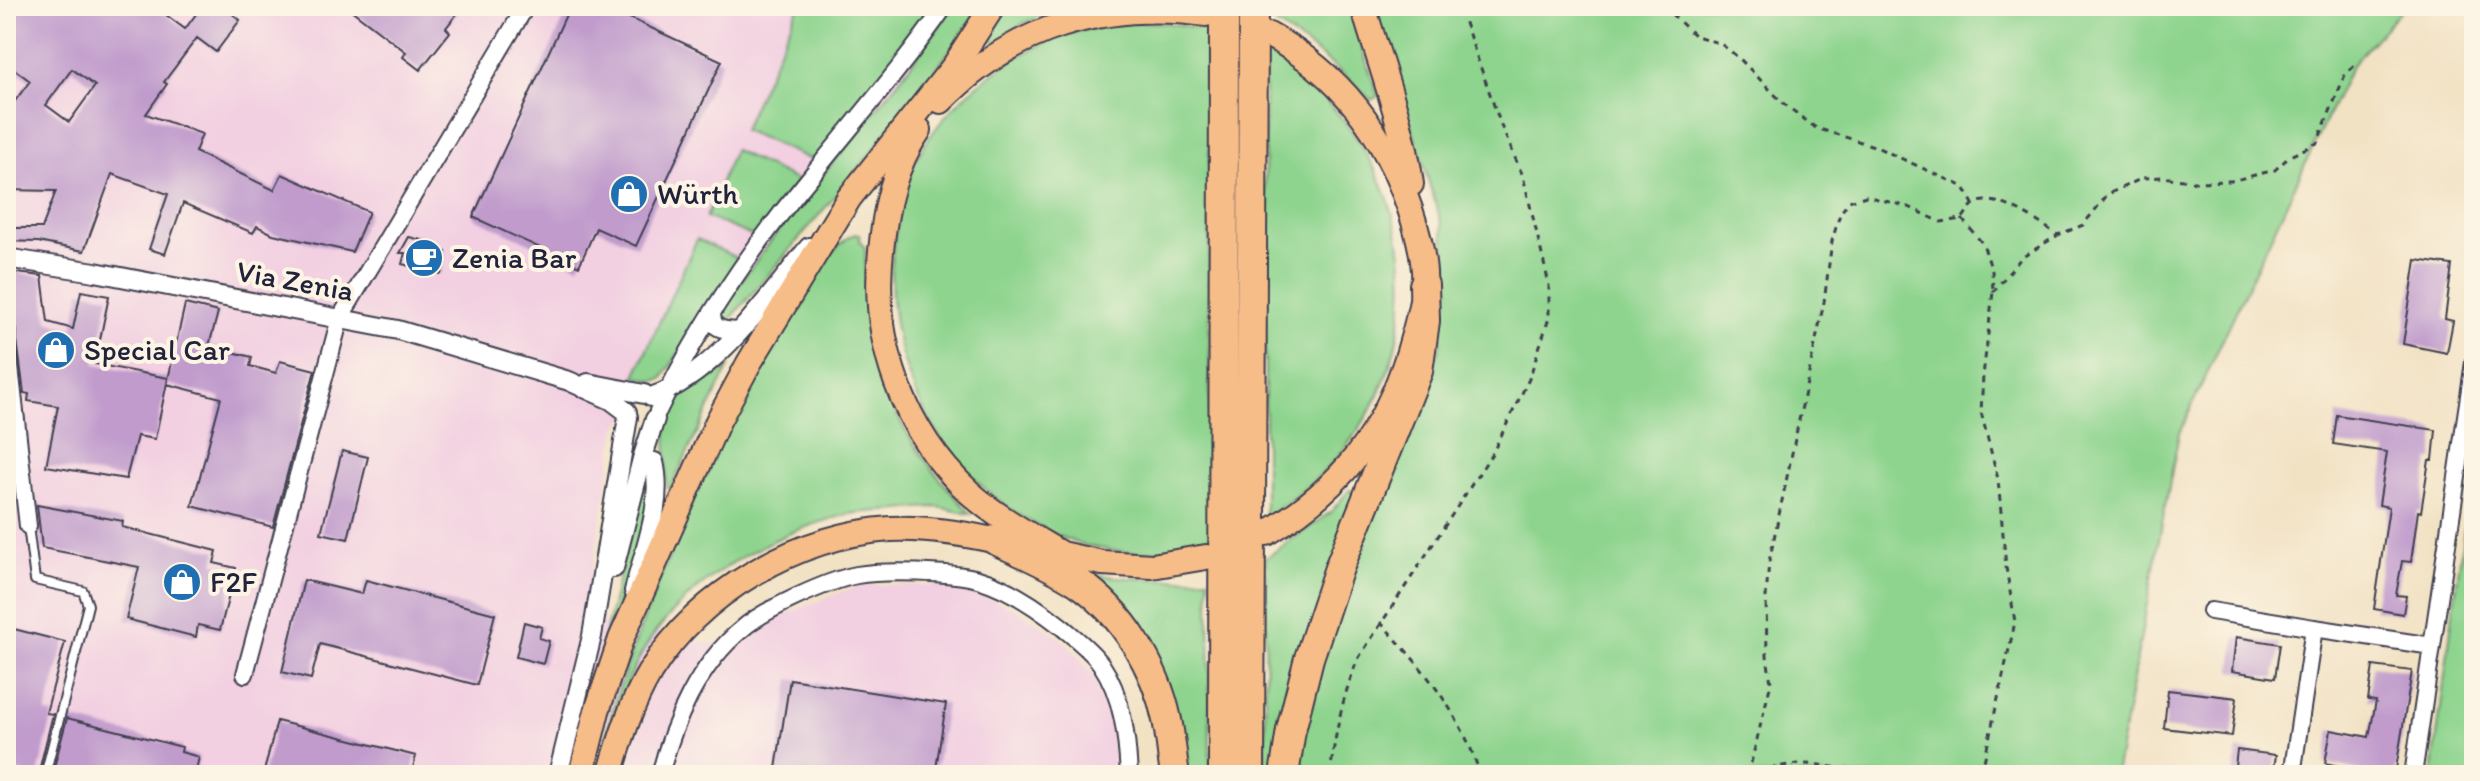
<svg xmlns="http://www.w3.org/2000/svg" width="2480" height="781" viewBox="0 0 2480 781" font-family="Itim,sans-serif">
<rect width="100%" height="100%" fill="#fcf5e5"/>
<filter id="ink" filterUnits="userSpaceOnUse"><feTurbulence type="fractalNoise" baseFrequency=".0125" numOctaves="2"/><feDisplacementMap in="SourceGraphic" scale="16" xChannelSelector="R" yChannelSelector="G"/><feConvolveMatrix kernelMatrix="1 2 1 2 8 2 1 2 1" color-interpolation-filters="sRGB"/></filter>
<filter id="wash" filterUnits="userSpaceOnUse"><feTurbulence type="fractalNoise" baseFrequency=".006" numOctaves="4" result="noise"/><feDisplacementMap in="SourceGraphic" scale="32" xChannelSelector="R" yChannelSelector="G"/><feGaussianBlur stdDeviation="1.8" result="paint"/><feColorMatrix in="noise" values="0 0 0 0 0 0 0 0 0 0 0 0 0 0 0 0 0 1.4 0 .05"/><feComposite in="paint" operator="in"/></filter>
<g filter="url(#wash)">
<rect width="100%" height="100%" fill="#f2e2c4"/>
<path fill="#f2cfe1" d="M6,6H954L898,82L790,215L717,314L617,427L584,618L735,648L780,616L860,585H952L1015,608L1062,639L1091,670L1107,696L1116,775H6Z"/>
<path fill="#8ed48e" stroke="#587b64" stroke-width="2" d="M799,6H936L816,162L743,130Z
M954,6H981C905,117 819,216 732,317L724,322L718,320L717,314L790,215L898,82Z
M1004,6H1069L1024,23L994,44L988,31Z
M1266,6H1348L1378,96L1371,100C1338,67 1305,42 1266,18Z
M1374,6H2405L2351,66L2179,433L2115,775H1292L1318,676L1355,563L1404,441L1426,394L1440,345L1444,308L1446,264L1442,224Z
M1126,22L1168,23L1209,30L1210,540C1159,558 1101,556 1052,533C937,480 873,351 896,228C900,206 904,184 914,164C940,111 991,67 1045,43C1071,31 1099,27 1126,22Z
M1265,53C1448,163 1449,407 1265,517Z
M734,150L798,181L755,237L706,217Z
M855,234L860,235V242L865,248C865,279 864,310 870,341C883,409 925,465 971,514C959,512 947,508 935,507C923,507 910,509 898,510C883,511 865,511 849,514C779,531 709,568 662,624C627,666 612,724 596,775H594C615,690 646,609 681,529C717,444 756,365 808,288C820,271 835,242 855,234Z
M697,239L739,259L662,379L652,381L635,376Z
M729,367L670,489L667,488L666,417L680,397Z
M644,477L649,479C647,537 624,593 602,646Z
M1350,489L1357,498L1276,775H1265L1266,558L1331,512Z
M2469,490L2474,491V775H2432Z
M1086,573C1128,580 1166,581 1209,578L1210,775H1183L1175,716Z"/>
<g id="blocks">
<path fill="#c09bcc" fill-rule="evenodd" d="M6,6H154L185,29L202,6H223L240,20L216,52L197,38L164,82L167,84L146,114L202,134L195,152L274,190L282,174L369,212L352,252L273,234L257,226L253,233L183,203L165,254L149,249L168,194L112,174L84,251L38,242L6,241V228H42L56,191L6,190V113L30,81L6,63ZM72,69L95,86L69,122L46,105Z
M346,6H463L446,28L450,32L420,70L403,57L406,52Z
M570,6H592L602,11L604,6L722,61L636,246L596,228L579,266L473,217Z
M409,237L430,242L428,247L446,252L441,274L402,264L405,253H400Z
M2416,260L2452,265L2445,319L2453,321L2447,353L2403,344Z
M8,272L42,276L48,322L73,329L81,291L109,296L95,364L168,378L155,439L137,436L126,479L46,466L58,406L28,401L29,394L24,393Z
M185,304L218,312L209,346L252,357L250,366L276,373L280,361L315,370L273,527L192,506L221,398L167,384Z
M2337,415L2436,430L2433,460H2429L2421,512L2418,511L2411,562L2402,561L2396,595L2406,596L2403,614L2374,609L2389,507L2379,505L2387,452L2333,444Z
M342,451L368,457L348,539L321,533Z
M37,505L123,521L122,527L217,551L214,563L236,568L220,630L198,625L196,637L126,619L139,567L42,548Z
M304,580L362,594L366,580L495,614L477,685L320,644L311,679L282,672Z
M524,622L542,627L539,638L549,641L543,664L516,657Z
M6,627L65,642L46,713L53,714L38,775L6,769Z
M2236,637L2280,644L2275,678L2232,671Z
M2373,666L2412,671L2395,775H2381L2325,763L2331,730L2369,737L2376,701L2368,700Z
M790,679L946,704L935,775H775Z
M2168,690L2237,698L2232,736L2164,728Z
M67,718L182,747L181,752L199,757L195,775H52Z
M277,721L416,756L411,775H263Z
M2237,750L2276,755L2273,775H2234Z"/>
</g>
</g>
<g filter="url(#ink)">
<use href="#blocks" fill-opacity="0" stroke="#413f50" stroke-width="2"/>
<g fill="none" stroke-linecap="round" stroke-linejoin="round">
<defs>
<path id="service" d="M28,526L35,580L83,591L88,605L45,775"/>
<path id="minor" d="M712,313C712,331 725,330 740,331
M6,332L28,526
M658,411C698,327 752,247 812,175C857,119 904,65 945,6
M2211,611L2314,628
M245,674L340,318L526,6
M660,775C673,723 699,664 742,629C763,610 829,580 857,575C883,570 953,572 978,579C1009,588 1037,607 1062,627C1075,638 1091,650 1101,664C1123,696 1127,738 1129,775
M2292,775L2314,628L2432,646
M2413,775L2474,362"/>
<path id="tertiary" d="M6,258L95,272L398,330L569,381L611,400L627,412
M588,383L644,394
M651,397C716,375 767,298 809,247
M614,568L642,459L655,419
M634,591C644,549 664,504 654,462L642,459
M558,775L592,636L628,417"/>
<path id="primary" d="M1363,6C1380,64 1403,124 1411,184
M941,101C1013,27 1105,0 1206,14
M919,130C894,166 885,208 881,251C871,341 903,431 970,493C998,518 1030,535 1061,554
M1267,533C1341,488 1384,434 1409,352C1415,331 1422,308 1424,287C1426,262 1418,233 1410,209C1384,133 1341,74 1269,35
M1047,551L1102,563L1152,566L1206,557
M581,775L597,711L621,639L718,421L749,363L849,198L955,65L993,6
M610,775C620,740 631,704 650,672C700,592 796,536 890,529C930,527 972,535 1011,544"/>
<path id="motorway" d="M995,540C1023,553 1052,565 1078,582C1123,613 1156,667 1167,720C1171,738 1172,757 1175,775
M1223,775L1224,6
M1250,775L1253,6
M1284,775L1291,730L1309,658L1339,568L1418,371L1425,321L1424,285"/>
</defs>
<use href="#service" stroke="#413f50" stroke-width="12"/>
<use href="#minor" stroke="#413f50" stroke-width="20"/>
<use href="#tertiary" stroke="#413f50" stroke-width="22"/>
<use href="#primary" stroke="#413f50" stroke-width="28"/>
<use href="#motorway" stroke="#413f50" stroke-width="32"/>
<path stroke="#413f50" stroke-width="3" stroke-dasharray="6 6" stroke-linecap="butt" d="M1663,6L1694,35L1721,44L1739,58L1784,104L1816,128L1874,146L1964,187L1973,204
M1962,219L1983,244L1992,271L1993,292L1983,376L1981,412L1998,479L2006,567L2015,622L1983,766L1974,775
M1993,292L2021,258L2058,235
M1380,622C1422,667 1463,715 1480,775
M1983,766V775
M1330,775C1335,735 1342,697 1358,659L1493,452L1529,379L1549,318V284L1523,176L1502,128L1459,6
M1748,775L1771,683L1767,656L1766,597L1769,562L1824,302L1832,241L1840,214L1849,201L1866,196L1909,207L1941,222L1962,219C1965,215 1970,207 1974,204C1997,191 2039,223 2058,235L2083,225L2108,194L2143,178L2163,177L2196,182L2231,181L2275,170L2290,156L2317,143L2345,75L2355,65
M1759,775C1793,755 1833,767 1870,775"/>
<use href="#service" stroke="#fff" stroke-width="8"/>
<use href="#minor" stroke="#fff" stroke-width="16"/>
<use href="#tertiary" stroke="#fff" stroke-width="18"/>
<use href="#primary" stroke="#f7bd88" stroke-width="24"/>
<use href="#motorway" stroke="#f7bd88" stroke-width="28"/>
</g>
</g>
<defs>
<symbol id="shop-disc" viewBox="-11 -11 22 22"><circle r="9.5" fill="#1f6fb2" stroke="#fcf5e5"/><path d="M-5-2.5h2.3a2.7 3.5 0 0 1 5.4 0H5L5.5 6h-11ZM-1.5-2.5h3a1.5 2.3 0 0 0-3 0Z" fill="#fff"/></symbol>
<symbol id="cafe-disc" viewBox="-11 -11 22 22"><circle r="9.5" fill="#1f6fb2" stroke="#fcf5e5"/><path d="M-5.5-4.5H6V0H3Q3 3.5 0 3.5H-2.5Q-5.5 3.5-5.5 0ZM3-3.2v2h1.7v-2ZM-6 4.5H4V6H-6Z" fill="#fff"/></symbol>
</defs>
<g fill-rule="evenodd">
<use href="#shop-disc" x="607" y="172" width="44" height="44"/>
<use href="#cafe-disc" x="402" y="236" width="44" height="44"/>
<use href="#shop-disc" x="34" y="328" width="44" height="44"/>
<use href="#shop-disc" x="160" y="560" width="44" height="44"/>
</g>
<g text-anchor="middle" stroke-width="8" stroke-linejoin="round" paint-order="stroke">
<g font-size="30" fill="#22223b" stroke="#fcf5e5" text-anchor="start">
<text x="657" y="204">Würth</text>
<text x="452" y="268">Zenia Bar</text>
<text x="84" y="360">Special Car</text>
<text x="210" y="592">F2F</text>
</g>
<g font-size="30" fill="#22223b" stroke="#fcf5e5">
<text transform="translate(295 281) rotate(10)" y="10">Via Zenia</text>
</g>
</g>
<rect width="2480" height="781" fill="none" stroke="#fcf5e5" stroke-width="32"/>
</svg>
